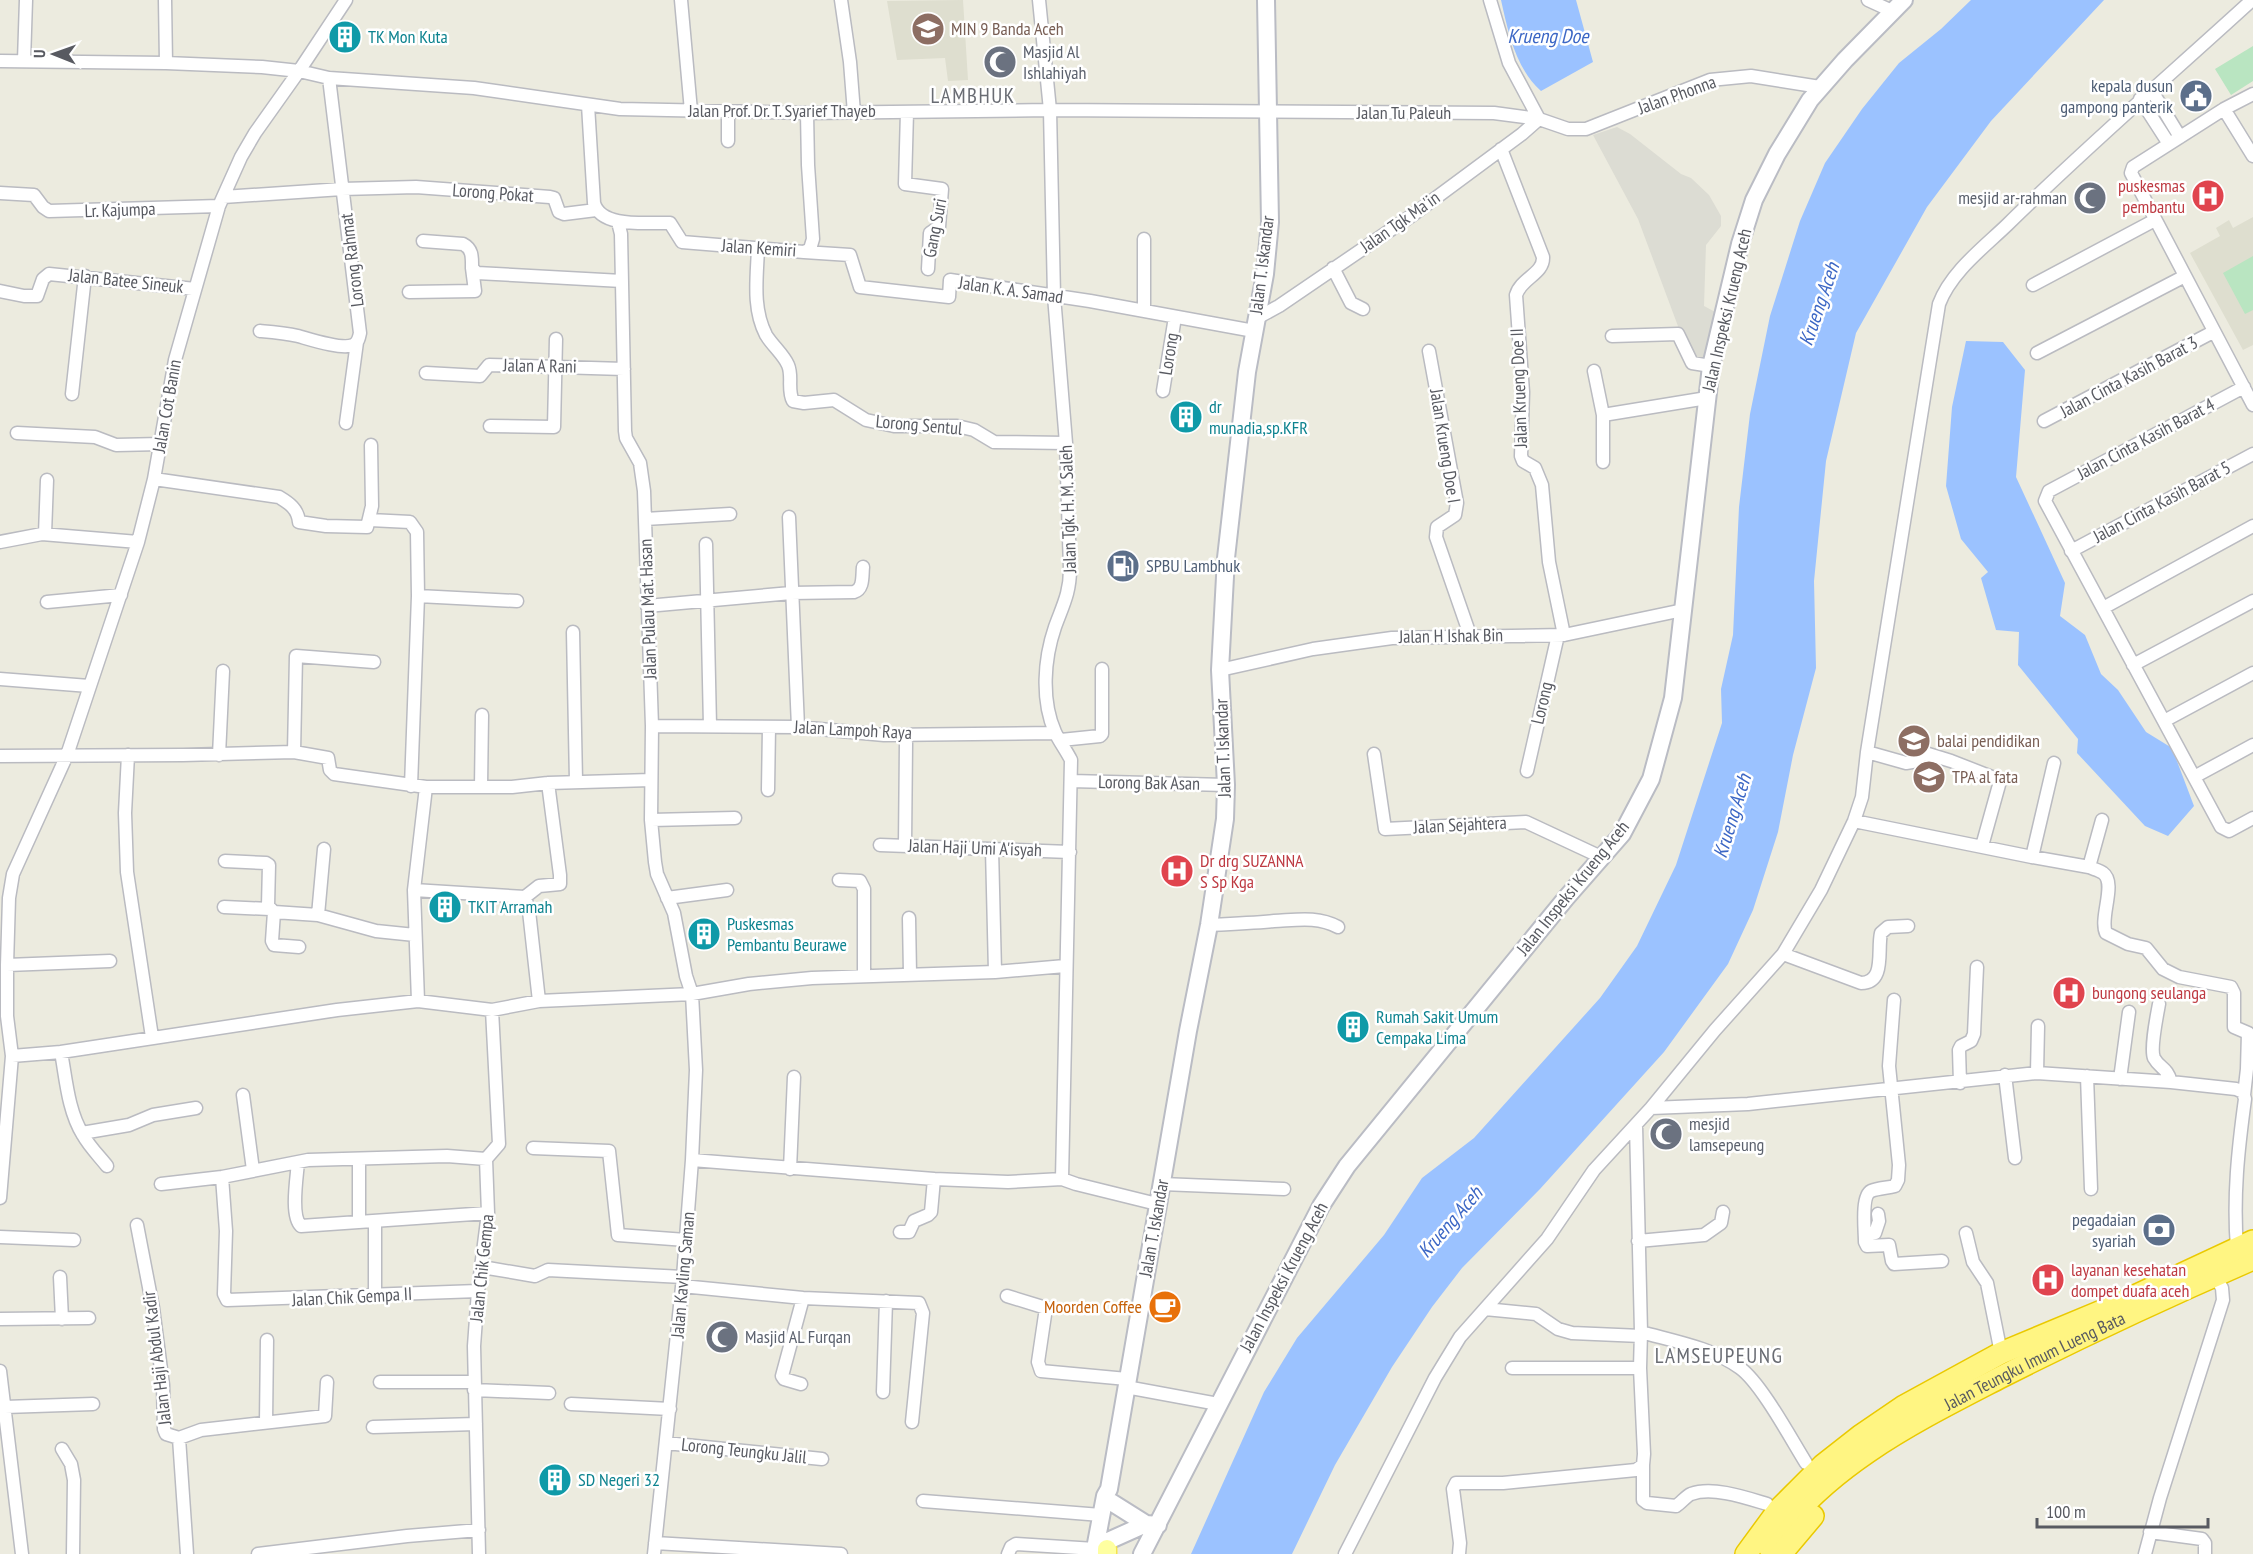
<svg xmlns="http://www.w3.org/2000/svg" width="2253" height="1554" viewBox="0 0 2253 1554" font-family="'PT Sans Narrow',sans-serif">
<rect width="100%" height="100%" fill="#ecebdf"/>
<path fill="#dcdcd3" d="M1617,127L1630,134L1681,174L1691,178L1709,195L1721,216V226L1706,245L1704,306L1719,314L1709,360L1691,361L1638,219L1593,135Z"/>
<path fill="#dedecf" d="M963,0L968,80L948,81L945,58L897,60L887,1Z
M2253,217V345L2243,350L2190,253L2220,236L2216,228L2229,220L2233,228Z"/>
<path fill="#fbe1d8" d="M1162,860L1193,862L1191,881L1161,880Z"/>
<path fill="#b9e5c1" d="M2253,46V81L2231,95L2215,69Z
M2253,256V310L2245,314L2223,273Z"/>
<path fill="#9bc2ff" d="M1501,0H1576L1593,62L1541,91C1516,69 1508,32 1501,0Z
M1971,0H2104L1991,121L1927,207L1856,333L1826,461L1814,581L1816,668L1793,755L1778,832L1753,910L1728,964L1664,1052L1540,1189L1462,1268L1432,1307L1392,1367L1335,1465L1292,1554H1191L1264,1392L1297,1338L1384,1235L1422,1178L1474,1138L1600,998L1637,946L1676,865L1722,723L1721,689L1733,635L1739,507L1750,414L1770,316L1800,221L1825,163L1862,109L1899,63L1941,29Z
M1966,341L2003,342L2025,370L2016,477L2065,583L2060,616L2085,635L2101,674L2118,690L2146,732L2172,748L2194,806L2168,836L2145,826L2077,753L2078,739L2018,665L2019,632L1996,630L1981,578L1988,572L1961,539L1946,486L1952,407Z"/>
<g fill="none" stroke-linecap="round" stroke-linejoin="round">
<defs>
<path id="street" d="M165,0L166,63
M681,0L691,111
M841,0L850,62L854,113
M1039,0L1050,110L1054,296L1066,443L1070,569C1070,593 1063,605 1055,627C1044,659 1041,700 1055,732C1059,741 1066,750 1071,760L1062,1179
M1490,0L1509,63L1539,119
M1868,0L1892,11
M0,61L166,63L262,67L299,71L329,78L474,88L620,109L807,113L1050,110L1494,113L1539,119L1568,129H1586L1710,80L1751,76L1820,87
M24,61L26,0
M2152,91L2180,137
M2140,99L2169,144
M588,105L594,203C601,229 649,222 670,223L682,242L804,252L810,249L813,239L808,165L807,113
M2224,109L2253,94
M728,112V141
M907,112L905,184L942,189L939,227L930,233L928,269
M1501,149L1543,257C1544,274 1521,278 1516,295L1523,392L1521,456L1523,461L1535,468L1542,485L1549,562L1564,635
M2253,156L2224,109L2133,167L2131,173L2253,405
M0,193L34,195L43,207L49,211L219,206
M223,197L342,189L416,187L550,197L554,198L559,212L564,214L596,210
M618,222L621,234L625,431L626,438L640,463L644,491L652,726L651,820L655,862L657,874L674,913L686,976L692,994L696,1070L692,1160L683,1277L654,1554
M1144,239V311
M423,241L463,244C473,249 472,258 472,268L477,273L622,281
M758,248C757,277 752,308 766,335C772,345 784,355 788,365C793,376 787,390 793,401L804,403L834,400L866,420L894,426H957L974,430L994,442L1066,443
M804,252L850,255L860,287L949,297L950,280L1090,301L1254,331
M1333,268L1351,303L1363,309
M2033,285L2155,220
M0,291L24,296H37L43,279L49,274L195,289
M409,292L475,291L472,268
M1257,318L1279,306L1414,214L1522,134L1539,119
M260,331C272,332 285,333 298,336C309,339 342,350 353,345C358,343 359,338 360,333L329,78
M1612,336L1678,334L1692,363L1711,366
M1429,351L1457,503L1455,515L1437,527L1436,537L1470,635
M2037,353L2185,276
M1594,371L1603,415
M426,373L480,376L489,365L624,369
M2244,387L2049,491L2045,501L2221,827L2229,831L2253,818
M1163,391L1175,317
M72,394L85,276
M2044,421L2213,332
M346,423L357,342
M490,426L554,427L556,339
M17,433L95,437L116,445L161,444
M1603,462V415L1707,398
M154,479L279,497C289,503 298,509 299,522L326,526L367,527L372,506L371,445
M789,517L798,727
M645,519L730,514
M370,520L410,522L417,532L418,596
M45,534L47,480
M0,542L42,534L138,542
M706,544L710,726
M2071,551L2253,454
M47,602L121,595
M647,606L791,593L854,592C864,589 862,576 863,567
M2103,608L2253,526
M573,632L576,781
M2133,665L2253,601
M1220,670L1313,649L1392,638L1564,635L1683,610
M0,679L89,686
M2164,721L2253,673
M652,726L798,727L884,735L1055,733
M1061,740L1100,736L1102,734V669
M294,752L296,656L374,662
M1867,752L1906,763L1912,762L1925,753L1951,761L1997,779L1999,785L1982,846
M1374,754L1385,829L1526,822L1601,857
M128,755L125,813L127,872L152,1037
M219,755L223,671
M0,756L183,755L294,752L328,758L330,770L334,774L426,787H512L548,783L651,780
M1527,771L1558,635
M2194,777L2253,745
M1071,781L1226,785
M411,786L418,596L517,601
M481,787L482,715
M768,790L769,727
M651,820L735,818
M1854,821L2032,857L2054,763
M880,845L1070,852
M905,845L906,743
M992,849L995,972
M2032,857L2089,867L2102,820
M225,861L266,863L269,865L268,906L274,912L318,915L376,931L415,935
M2089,867C2093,869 2099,870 2103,873C2117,883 2099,918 2106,933L2128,944L2146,948L2163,969L2179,977L2231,987L2234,993V1027L2248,1033L2247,1069L2244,1095
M839,880L860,881L864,889V975
M414,890L525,897L529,911L539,1001
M525,897L539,886L560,884V875L548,783
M667,898L727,890
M224,907L270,909
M274,912L272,941L274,945L299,947
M318,915L324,849
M909,918L910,974
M1209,925C1230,924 1252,923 1274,921C1297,920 1317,916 1338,927
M1783,954L1861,983C1886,983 1877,950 1881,933L1888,927L1908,926
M7,965L110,961
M1894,1000L1889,1066L1899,1165L1898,1180L1895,1186C1887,1188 1878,1188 1871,1191C1861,1196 1865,1231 1865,1242L1867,1246L1889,1245L1892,1261L1894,1264L1942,1261
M418,1001L414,890L426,787
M2159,1004C2157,1015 2150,1049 2154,1058C2160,1069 2167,1067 2171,1082
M61,1052C66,1079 68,1111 83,1135C89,1146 99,1156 107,1166
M12,1056L61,1052L337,1010L418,1001L492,1010L539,1001L692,994L749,984L812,978L995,972L1065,966
M2037,1073L2038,1026
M2005,1075L2015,1158
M2087,1076L2091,1189
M2120,1079L2129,1012
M1960,1083L1959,1050L1961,1046L1971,1041L1974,1034L1977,967
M243,1095L253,1170
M1651,1108L1748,1104L2037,1073L2171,1082L2236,1089L2243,1092L2245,1099C2238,1150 2233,1197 2237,1248
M1636,1125L1641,1332C1673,1341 1713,1348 1740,1368C1761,1383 1791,1439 1806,1463
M82,1133L129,1125L153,1115L196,1108
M533,1148L609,1151L618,1235L686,1240
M692,1160L934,1179L1008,1182L1062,1179L1076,1184L1157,1204
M298,1162C297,1177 290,1216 301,1226L488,1213
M790,1169L794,1077
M222,1177L226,1231L224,1294L227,1300L478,1291
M161,1184L222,1177L308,1160L447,1156L486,1159
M1162,1184L1284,1189
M0,1198L12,1056L7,1016V965L9,898L13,874L67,755L138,542L154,479L175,360L219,206L241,157L255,133L299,71L346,0
M359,1222V1159
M137,1225L153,1308L163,1385L164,1429L166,1434L179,1438L187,1554
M900,1232H909L914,1221L928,1215L931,1212L934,1179
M1966,1233L1973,1262L1987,1283L2001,1353
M1865,1235L1875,1233L1879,1221L1878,1214
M0,1237L74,1240
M1638,1241L1704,1235L1721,1223L1723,1212
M482,1267L535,1276L548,1270L683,1277
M60,1277L62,1319
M682,1286L803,1298L919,1303L923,1313L912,1422
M375,1295V1221
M1007,1296L1046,1308L1038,1362L1041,1371L1127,1379
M1485,1309L1536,1314L1558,1329L1572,1333L1641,1336
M0,1319L89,1318
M1512,1368H1640
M0,1371L22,1554
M380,1382H474
M801,1384L784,1379L782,1376L803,1298
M1126,1387L1218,1404
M474,1390L549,1393
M883,1392L886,1301
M571,1404L670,1409
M5,1407L93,1404
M266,1422L267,1340
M373,1427L476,1424
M179,1438L201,1430L325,1416L327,1382
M666,1443L822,1459
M62,1449L71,1464L74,1480L73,1554
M1643,1465V1500L1647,1503L1676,1506C1681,1503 1686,1496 1691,1494C1713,1486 1747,1498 1767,1504
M923,1501L1101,1515
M2150,1532L2202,1539L2205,1543V1554
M655,1543L841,1554
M258,1554L407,1536L479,1530
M479,1554L474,1346L478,1291L488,1213L486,1159L499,1144L492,1010
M1008,1554L1011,1547L1016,1544L1095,1549
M1345,1554L1435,1378L1460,1337L1547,1239L1594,1170L1651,1108L1715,1030L1783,954L1821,890L1854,821L1862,797L1867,752L1939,304C1951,272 1983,248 2007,225C2086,147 2170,75 2252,0
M1459,1554L1460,1543L1453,1489L1456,1483H1503L1636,1470L1643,1465L1644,1454L1640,1368L1641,1332
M2145,1554L2160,1498L2223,1300L2222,1288L2215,1276"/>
<path id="secondary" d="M1111,1502L1146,1524L1158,1525
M1108,1541L1146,1524
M1094,1554L1105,1496L1109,1489L1188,1031L1209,925L1225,819L1226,785L1220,670L1226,558L1247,372L1265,274L1270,222L1266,0
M1142,1554L1321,1206L1347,1166L1566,898L1622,834L1651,779L1673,698L1711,366L1740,244L1754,200L1777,154L1810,100L1845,60L1904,0"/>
<path id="primary" d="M1107,1549V1554"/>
<g id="highway">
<path id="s1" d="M1769,1547C1825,1465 1916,1421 2001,1377C2084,1335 2168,1296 2253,1259"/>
<path d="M1746,1554L1779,1509L1823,1465L1860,1436L1904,1406L2001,1353L2109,1308L2253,1241"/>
<path d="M1781,1554L1813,1516"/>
</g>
</defs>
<use href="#street" stroke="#babbc1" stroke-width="15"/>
<use href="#secondary" stroke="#babcc4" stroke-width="20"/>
<use href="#primary" stroke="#f5e34e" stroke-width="21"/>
<use href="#highway" stroke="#eac900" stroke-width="24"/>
<use href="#street" stroke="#fff" stroke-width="12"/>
<use href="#secondary" stroke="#fff" stroke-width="16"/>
<use href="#primary" stroke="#feffa0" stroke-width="18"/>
<use href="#highway" stroke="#fff582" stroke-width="21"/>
</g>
<defs>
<symbol id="school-disc" viewBox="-11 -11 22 22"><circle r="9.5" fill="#8d6e63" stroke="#fff"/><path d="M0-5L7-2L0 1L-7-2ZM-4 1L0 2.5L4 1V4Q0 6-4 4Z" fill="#fff"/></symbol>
<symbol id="building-disc" viewBox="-11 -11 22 22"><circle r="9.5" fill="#0f9aa8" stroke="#fff"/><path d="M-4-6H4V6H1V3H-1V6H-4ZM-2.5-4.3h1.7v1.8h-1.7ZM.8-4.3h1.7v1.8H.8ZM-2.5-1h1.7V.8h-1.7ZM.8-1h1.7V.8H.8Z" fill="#fff"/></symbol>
<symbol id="mosque-disc" viewBox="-11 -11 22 22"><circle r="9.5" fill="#6b7280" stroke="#fff"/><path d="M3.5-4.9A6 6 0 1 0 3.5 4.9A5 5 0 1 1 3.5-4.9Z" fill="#fff"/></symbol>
<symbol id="civic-disc" viewBox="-11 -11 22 22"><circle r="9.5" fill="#5c6f8a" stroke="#fff"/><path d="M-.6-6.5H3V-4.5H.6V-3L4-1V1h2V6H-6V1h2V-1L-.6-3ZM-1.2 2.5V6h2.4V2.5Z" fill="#fff"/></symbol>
<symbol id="hospital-disc" viewBox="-11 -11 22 22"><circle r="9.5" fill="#e0444e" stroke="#fff"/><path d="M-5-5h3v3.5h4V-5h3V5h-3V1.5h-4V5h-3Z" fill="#fff"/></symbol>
<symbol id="fuel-disc" viewBox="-11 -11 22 22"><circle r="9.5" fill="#5c6f8a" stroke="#fff"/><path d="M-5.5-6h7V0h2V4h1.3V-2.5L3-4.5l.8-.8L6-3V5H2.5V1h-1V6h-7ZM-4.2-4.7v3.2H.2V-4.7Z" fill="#fff"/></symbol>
<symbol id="university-disc" viewBox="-11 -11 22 22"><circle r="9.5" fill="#8d6e63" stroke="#fff"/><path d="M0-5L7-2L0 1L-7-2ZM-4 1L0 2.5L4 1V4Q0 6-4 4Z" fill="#fff"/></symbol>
<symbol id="bank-disc" viewBox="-11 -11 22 22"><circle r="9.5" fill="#5c6f8a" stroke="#fff"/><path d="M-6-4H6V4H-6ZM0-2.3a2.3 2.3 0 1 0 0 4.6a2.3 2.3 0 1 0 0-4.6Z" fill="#fff"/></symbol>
<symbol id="cafe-disc" viewBox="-11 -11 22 22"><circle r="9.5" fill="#e8710a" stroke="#fff"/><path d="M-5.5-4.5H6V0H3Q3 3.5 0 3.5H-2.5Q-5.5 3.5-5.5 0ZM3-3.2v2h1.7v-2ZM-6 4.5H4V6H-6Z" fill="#fff"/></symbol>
</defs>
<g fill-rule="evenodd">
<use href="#school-disc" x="909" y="10" width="38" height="38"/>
<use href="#building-disc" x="326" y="18" width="38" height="38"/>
<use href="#mosque-disc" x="981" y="43" width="38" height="38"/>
<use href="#civic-disc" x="2177" y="77" width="38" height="38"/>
<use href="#hospital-disc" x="2189" y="177" width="38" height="38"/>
<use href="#mosque-disc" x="2071" y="179" width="38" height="38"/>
<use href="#building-disc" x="1167" y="398" width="38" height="38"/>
<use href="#fuel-disc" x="1104" y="547" width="38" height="38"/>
<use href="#university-disc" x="1895" y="722" width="38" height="38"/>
<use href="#school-disc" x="1910" y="758" width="38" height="38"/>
<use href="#hospital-disc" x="1158" y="852" width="38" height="38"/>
<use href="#building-disc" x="426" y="888" width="38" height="38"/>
<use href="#building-disc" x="685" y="915" width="38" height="38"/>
<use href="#hospital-disc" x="2050" y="974" width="38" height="38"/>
<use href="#building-disc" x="1334" y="1008" width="38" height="38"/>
<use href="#mosque-disc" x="1647" y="1115" width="38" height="38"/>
<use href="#bank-disc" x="2140" y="1211" width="38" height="38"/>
<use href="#hospital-disc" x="2029" y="1261" width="38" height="38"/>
<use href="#cafe-disc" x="1146" y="1288" width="38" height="38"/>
<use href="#mosque-disc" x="703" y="1318" width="38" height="38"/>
<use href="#building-disc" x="536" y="1461" width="38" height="38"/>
</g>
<g text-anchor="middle" stroke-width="5" stroke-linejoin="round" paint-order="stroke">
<g font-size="18" fill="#785e54" stroke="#fff" text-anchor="start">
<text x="951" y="35">MIN 9 Banda Aceh</text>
<text x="1937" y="747">balai pendidikan</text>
<text x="1952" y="783">TPA al fata</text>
</g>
<g font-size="18" fill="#0d838f" stroke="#fff" text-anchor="start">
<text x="368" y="43">TK Mon Kuta</text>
<text x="1209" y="413">dr<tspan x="1209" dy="21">munadia,sp.KFR</tspan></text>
<text x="468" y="913">TKIT Arramah</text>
<text x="727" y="930">Puskesmas<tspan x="727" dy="21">Pembantu Beurawe</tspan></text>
<text x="1376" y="1023">Rumah Sakit Umum<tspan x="1376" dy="21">Cempaka Lima</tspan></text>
<text x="578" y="1486">SD Negeri 32</text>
</g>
<g font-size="18" fill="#5b616d" stroke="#fff" text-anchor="start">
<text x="1023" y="58">Masjid Al<tspan x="1023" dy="21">Ishlahiyah</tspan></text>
<text x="2067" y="204" text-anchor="end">mesjid ar-rahman</text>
<text x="1689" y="1130">mesjid<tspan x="1689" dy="21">lamsepeung</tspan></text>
<text x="745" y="1343">Masjid AL Furqan</text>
</g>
<g font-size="18" fill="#4e5e75" stroke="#fff" text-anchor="end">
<text x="2173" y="92">kepala dusun<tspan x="2173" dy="21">gampong panterik</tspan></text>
<text x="1146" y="572" text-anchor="start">SPBU Lambhuk</text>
<text x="2136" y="1226">pegadaian<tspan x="2136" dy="21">syariah</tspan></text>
</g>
<g font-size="18" fill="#585a61" stroke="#fff">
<text transform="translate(1677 95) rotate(-20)" y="6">Jalan Phonna</text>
<text x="782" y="117">Jalan Prof. Dr. T. Syarief Thayeb</text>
<text x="1404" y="119">Jalan Tu Paleuh</text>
<text transform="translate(493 193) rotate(4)" y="6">Lorong Pokat</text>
<text transform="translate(120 210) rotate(-2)" y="6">Lr. Kajumpa</text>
<text transform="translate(1400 222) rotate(-35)" y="6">Jalan Tgk Ma'in</text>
<text transform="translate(935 228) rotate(-79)" y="6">Gang Suri</text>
<text transform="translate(759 248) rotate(4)" y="6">Jalan Kemiri</text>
<text transform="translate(352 260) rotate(-97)" y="6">Lorong Rahmat</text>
<text transform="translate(1262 265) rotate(-83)" y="6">Jalan T. Iskandar</text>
<text transform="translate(126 281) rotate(6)" y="6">Jalan Batee Sineuk</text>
<text transform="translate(1011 290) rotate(8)" y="6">Jalan K. A. Samad</text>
<text transform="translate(1727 310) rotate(-77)" y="6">Jalan Inspeksi Krueng Aceh</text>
<text transform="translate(1169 354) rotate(-81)" y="6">Lorong</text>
<text transform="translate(540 366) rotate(1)" y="6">Jalan A Rani</text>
<text transform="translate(2129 377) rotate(-28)" y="6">Jalan Cinta Kasih Barat 3</text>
<text transform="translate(1519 388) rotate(-92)" y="6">Jalan Krueng Doe II</text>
<text transform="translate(167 406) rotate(-80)" y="6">Jalan Cot Banin</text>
<text transform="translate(919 425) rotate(5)" y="6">Lorong Sentul</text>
<text transform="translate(2146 439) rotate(-28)" y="6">Jalan Cinta Kasih Barat 4</text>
<text transform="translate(1445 446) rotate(81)" y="6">Jalan Krueng Doe I</text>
<text transform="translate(2162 502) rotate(-28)" y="6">Jalan Cinta Kasih Barat 5</text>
<text transform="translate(1068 509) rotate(-92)" y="6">Jalan Tgk. H. M. Saleh</text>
<text transform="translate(648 609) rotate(-92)" y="6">Jalan Pulau Mat. Hasan</text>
<text transform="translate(1451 636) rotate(-1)" y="6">Jalan H Ishak Bin</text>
<text transform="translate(1542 703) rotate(-77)" y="6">Lorong</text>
<text transform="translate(853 730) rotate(3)" y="6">Jalan Lampoh Raya</text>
<text transform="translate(1223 748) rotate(-92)" y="6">Jalan T. Iskandar</text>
<text transform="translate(1149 783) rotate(1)" y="6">Lorong Bak Asan</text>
<text transform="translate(1460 825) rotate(-3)" y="6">Jalan Sejahtera</text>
<text transform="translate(975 848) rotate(2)" y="6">Jalan Haji Umi A'isyah</text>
<text transform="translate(1573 888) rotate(-51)" y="6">Jalan Inspeksi Krueng Aceh</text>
<text transform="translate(1154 1228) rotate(-80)" y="6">Jalan T. Iskandar</text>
<text transform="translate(482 1268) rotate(-84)" y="6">Jalan Chik Gempa</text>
<text transform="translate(683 1275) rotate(-85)" y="6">Jalan Kavling Saman</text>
<text transform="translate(1284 1277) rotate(-62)" y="6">Jalan Inspeksi Krueng Aceh</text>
<text transform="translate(352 1297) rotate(-3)" y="6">Jalan Chik Gempa II</text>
<text transform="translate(157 1358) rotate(-97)" y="6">Jalan Haji Abdul Kadir</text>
<text dy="6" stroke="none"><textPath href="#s1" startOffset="328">Jalan Teungku Imum Lueng Bata</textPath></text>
<text transform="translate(744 1451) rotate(6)" y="6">Lorong Teungku Jalil</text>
</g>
<g font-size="18" fill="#be3a42" stroke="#fff" text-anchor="start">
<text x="2185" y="192" text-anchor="end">puskesmas<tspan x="2185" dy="21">pembantu</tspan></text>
<text x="1200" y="867">Dr drg SUZANNA<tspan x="1200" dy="21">S Sp Kga</tspan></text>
<text x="2092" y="999">bungong seulanga</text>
<text x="2071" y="1276">layanan kesehatan<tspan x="2071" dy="21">dompet duafa aceh</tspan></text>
</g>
<g font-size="18" fill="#c56008" stroke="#fff" text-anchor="end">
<text x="1142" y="1313">Moorden Coffee</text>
</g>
<g font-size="20" font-style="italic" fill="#3c67c5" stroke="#fff">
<text x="1548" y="43">Krueng Doe</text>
<text transform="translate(1819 304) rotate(-71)" y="7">Krueng Aceh</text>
<text transform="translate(1732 816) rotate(-73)" y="7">Krueng Aceh</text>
<text transform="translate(1450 1222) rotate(-49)" y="7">Krueng Aceh</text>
</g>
<g font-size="21" letter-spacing="1.5" fill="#696c73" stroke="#fff">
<text x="973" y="103">LAMBHUK</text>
<text x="1719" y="1363">LAMSEUPEUNG</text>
</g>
</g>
<g transform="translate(54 54) rotate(271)" stroke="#ffffff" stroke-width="4.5" paint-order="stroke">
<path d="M0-4.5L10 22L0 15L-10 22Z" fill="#585a61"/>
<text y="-9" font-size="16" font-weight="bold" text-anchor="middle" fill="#585a61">U</text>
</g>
<path d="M2037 1518v9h171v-9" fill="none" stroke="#585a61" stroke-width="3"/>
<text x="2046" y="1518" font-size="18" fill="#585a61" stroke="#ffffff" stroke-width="4.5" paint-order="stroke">100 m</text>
</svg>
